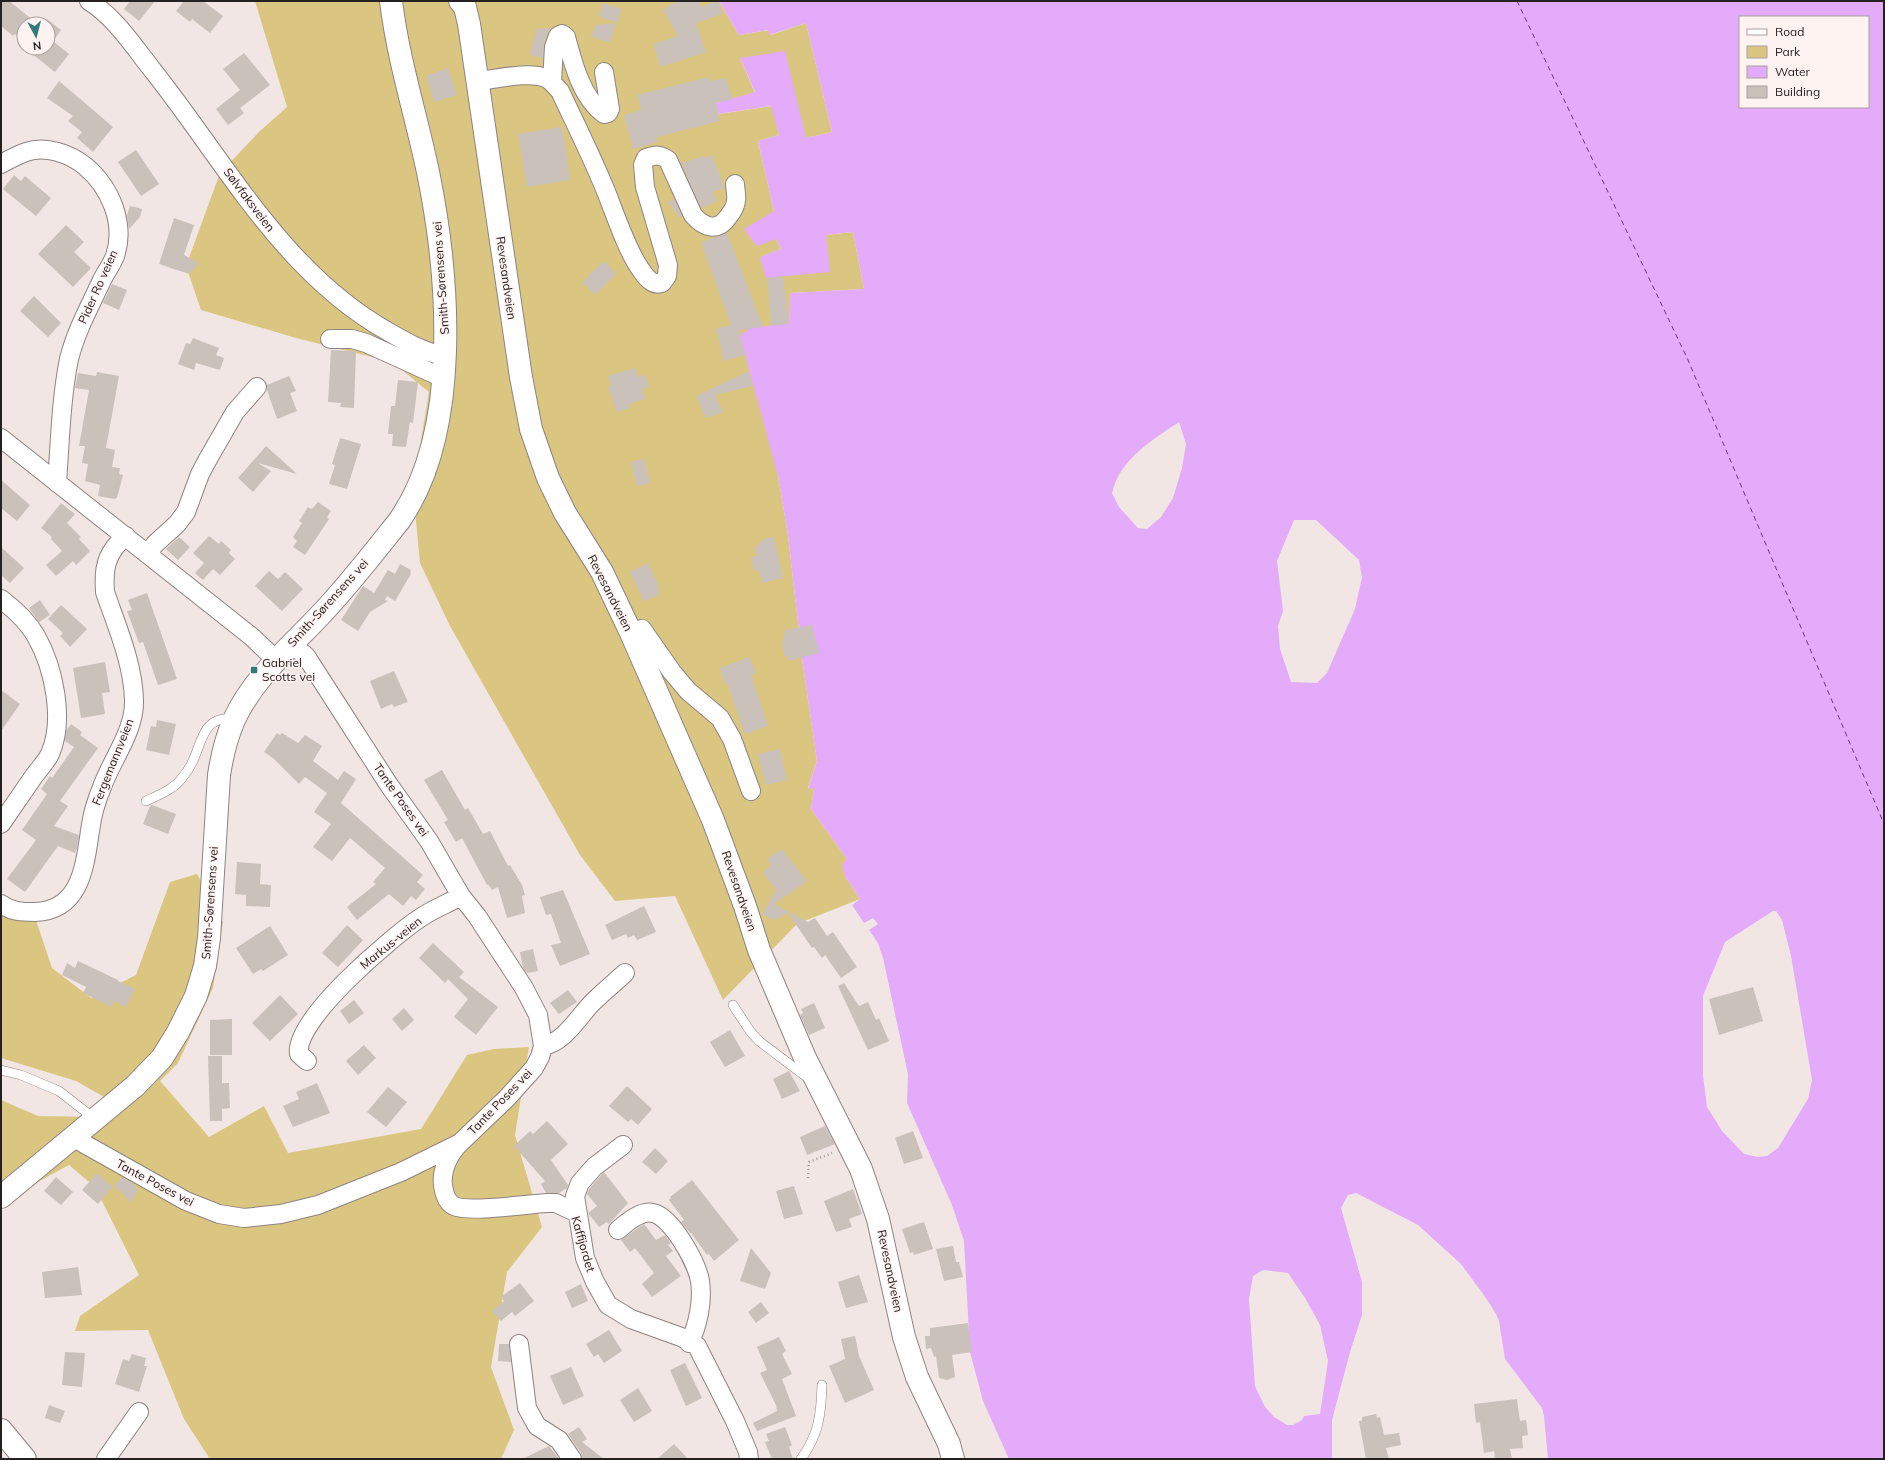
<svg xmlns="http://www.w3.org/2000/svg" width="1885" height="1460" viewBox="0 0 1885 1460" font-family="Mulish,sans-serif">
<rect width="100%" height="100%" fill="#f1e6e4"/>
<path fill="#dac681" d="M255,1H719L739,35L769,30L770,35L806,23L832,132L806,138L740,58L755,93L716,103L719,114L772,106L779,135L758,141L774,211L776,239L781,249L761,257L826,235L853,232L864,289L791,293L789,324L759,328L778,476L788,535L802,658L817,761L808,788H814L811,809L847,859L845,876L860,899L797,924L723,1000L675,896L615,901L580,855L450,626L420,563L413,488L429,392L392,362L296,338L201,310L186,266L220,173L260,131L287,107Z
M197,874L223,922L213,988L178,1063L160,1081L209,1137L264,1106L288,1153L421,1129L467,1055L494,1049L529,1047L515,1135L542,1227L507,1272L491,1367L514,1430L501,1459H210L184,1419L148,1330L75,1331L80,1316L139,1275L95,1187L69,1165L1,1202V1100L38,1116L96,1117L106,1098L76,1081L1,1058V904L35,917L52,968L91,998L136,975L170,882Z"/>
<path fill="#e3abfa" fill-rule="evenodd" d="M719,1H1884V1459H1548L1544,1416L1542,1408L1505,1359L1499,1321L1496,1314L1486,1298L1461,1264L1418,1225L1356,1193L1348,1195L1341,1208L1362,1282V1315L1350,1352L1332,1420V1459H1009L983,1401L970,1352L964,1241L952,1205L907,1103L908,1074L883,958L878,943L869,930L878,924L873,918L864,923L852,905L860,899L845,876L842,864L847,859L811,809L814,788L808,789L817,761L802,658L788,535L778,476L740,336L758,321L759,327L789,323L790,293L864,289L853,232L826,235L830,272L766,278L760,257L781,249L776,239L757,246L744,229L774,211L758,141L779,135L771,106L718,114L716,103L755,92L740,58L785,51L806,138L832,132L806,23L769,35L768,30L739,35ZM1740,17H1868V107H1740ZM1179,422L1186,444L1182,468L1173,498L1161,517L1147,529L1138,528L1119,507L1112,493C1119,460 1152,440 1179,422ZM1294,520H1316L1359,560L1362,577L1355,609L1327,673L1317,683L1291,682L1280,649L1278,626L1283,611L1277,561ZM1773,911H1776L1782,920L1791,956L1812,1080L1808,1099L1778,1148L1767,1156L1758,1157L1744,1154L1722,1131L1707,1107L1703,1075V996L1725,942ZM1263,1270L1288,1273L1305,1298L1320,1325L1328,1361L1320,1414L1304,1416L1302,1420L1293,1425H1287L1274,1417L1265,1407L1255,1386L1249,1299L1253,1276Z"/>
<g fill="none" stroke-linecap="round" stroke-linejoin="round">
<path stroke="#73308b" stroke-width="1" stroke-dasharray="5 4" stroke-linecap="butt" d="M1517,1L1688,360L1884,824"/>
</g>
<path fill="#cac1bb" d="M1,1H9L38,24H24V41L15,34L13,36L1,26Z
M130,1H155L139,21L124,9Z
M184,1H203L223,16L210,33L192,19L190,22L176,11Z
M677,1H699L701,7L718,1L722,14L696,23L706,52L660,67L654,44L678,36L663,10Z
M603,3L621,9L617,23L599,16Z
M47,19L61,30L53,41L69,54L55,72L32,54L35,50L33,48H48V24H43Z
M616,23L610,43L591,36L596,25Z
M552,28L548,32L544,43L543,58L530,55L536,29Z
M244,53L270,85L240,108L244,113L228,125L216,109L240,90L223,69Z
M448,68L457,95L434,102L426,76Z
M709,77L710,81L726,78L732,99L716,103L720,121L657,137L658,142L633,149L624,115L641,110L637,95Z
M59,81L113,127L93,152L77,138L82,132L68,121L73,116L47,98Z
M562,127L570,180L527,187L518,134Z
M136,150L159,184L141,196L118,162Z
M712,155L724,188L713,192L717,201L701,208L681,163L704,156V158Z
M14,175L21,181L25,176L51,198L36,216L3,189Z
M674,199L682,216L680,218L668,202Z
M130,206L142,209L140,217L129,229L127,215Z
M174,218L194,225L184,255L199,263L189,274L159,264Z
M66,225L84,242L74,252L91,268L73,287L38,254Z
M727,233L763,327L739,330L745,355L724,361L716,329L731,325L703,249L704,248L702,242Z
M604,261L616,274L595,295L582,282Z
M783,276L789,324L771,326L767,278Z
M112,284L127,290L119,310L103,303Z
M34,296L61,323L48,337L20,311Z
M193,338L219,348L216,355L224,358L220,370L196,363L194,370L178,364L186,343L190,344Z
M331,350L356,351L354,408L340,407L341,403L328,402Z
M635,368L638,377L645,375L649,387L642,389L645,399L629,404L630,408L617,412L608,387L611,386L608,376Z
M749,371L753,386L715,395L723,412L706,418L696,396Z
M97,372L119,376L106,448L115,450L112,467L120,468L119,474L123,475L117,498L114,499L98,496L100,485L85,481L88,464L82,463L85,446H79L89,390L75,388L78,373L96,376Z
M289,376L296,391L290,393L297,411L277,419L267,390V385Z
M398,380L418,382L413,423L410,422L406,447L392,446L393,434H388L391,406H395Z
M340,438L361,444L347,489L329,484L335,465L332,464Z
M266,446L297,474L258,463L271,471L253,492L238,478Z
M644,459L650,483L637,486L631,462Z
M1,480L30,505L17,521L1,508Z
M318,502L331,511L327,517L329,519L305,555L293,547L297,541L293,537L302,523L299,521L308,507L311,509L313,508Z
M61,503L75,514L67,523L81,537L79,539L90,551L76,565L73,561L56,576L46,565L62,551L51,539L52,537L41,528Z
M209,536L219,544L221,541L231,550L229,553L235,559L220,575L213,569L203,580L195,573L205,562L204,563L193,553Z
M179,537L190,547L178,560L166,549Z
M774,537L783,578L762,583L759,570L754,571L751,557L757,556L755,548L764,539Z
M1,547L24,568L10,583L1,575Z
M648,563L658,584L659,595L644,601L630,572Z
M400,564L411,570L410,573L411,574L395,601L387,596L385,600L388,601L370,612L358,631L341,620L363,586L374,593L388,570L395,574Z
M269,571L278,579L285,572L303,589L282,611L255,586Z
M147,593L177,679L158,685L143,642L139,643L127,611L132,610L128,600Z
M40,600L50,615L39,622L29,608Z
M61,605L87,629L70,647L60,636L63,633L48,619Z
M812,625L819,653L788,661L787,656H784L783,645L785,630Z
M750,657L756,673L751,675L768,726L745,734L727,683L725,684L720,668Z
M105,662L110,692L102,693L105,714L81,718L73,668Z
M394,671L408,702L394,707L392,704L381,709L370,681Z
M1,690L20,704L1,731Z
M157,720L176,724L169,755L146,750L151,726L156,727Z
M71,724L82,732L80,735L98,748L60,801L68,806L54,826L79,835L77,847L75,853L58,846L25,892L7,879L36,840L22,830L47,794L41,789L50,776L52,778L74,747L65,741L66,731Z
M277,733L280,735L282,733L298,743L305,735L322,746L313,761L338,780L344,771L356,779L341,803L423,875L417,882L425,889L416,900L411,896L403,906L389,894L357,920L347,907L376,884L373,882L385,868L350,838L332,861L313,847L331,824L314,812L327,793L305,777L299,784L273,758L264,752Z
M780,749L787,780L766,785L758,754Z
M442,770L465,810L468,808L483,834L490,831L508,866L510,865L522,885L525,895L522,896L525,913L507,918L498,887L492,890L488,884L487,885L462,838L456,842L444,822L448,820L424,780Z
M152,805L176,814L168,834L143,824L150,806Z
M782,849L807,881L774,904L808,922L815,918L827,936L833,932L857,967L841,978L825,955L822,958L814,947L812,948L788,913L774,920L762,914L776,890L763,872L771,865L767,859Z
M237,862L261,864L260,884L271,885L270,907L246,906V895L235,894Z
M563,890L590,954L560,966L551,945L561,943L551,914L546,915L540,897Z
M644,906L656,932L637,940L634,935L628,938L626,934L612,940L605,925Z
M347,925L363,940L338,967L322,953Z
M270,926L288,955L263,971L261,969L253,974L236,948Z
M433,943L464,972L459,977L498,1007L476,1035L454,1017L468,999L448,979L445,983L419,958Z
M533,949L538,971L527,973L523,968L520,952Z
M78,961L118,980V981L135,989L126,1007L114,1001L112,1007L83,993L86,987L62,975L67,963L75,968Z
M844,983L859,1006L868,1002L876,1020L879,1018L889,1041L868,1050L838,986Z
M1753,987L1763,1021L1719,1035L1709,999Z
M568,990L577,1002L559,1014L550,1003Z
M280,995L298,1014L270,1041L252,1023Z
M354,1000L364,1013L349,1024L340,1011Z
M814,1003L825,1028L809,1035L800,1015L803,1013L801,1009Z
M404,1008L414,1020L402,1031L392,1019Z
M232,1019V1055H210V1020Z
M730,1030L745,1056L725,1067L710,1042Z
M364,1045L376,1058L358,1075L346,1061Z
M208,1056H222V1083H229L230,1108L222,1109V1121H210Z
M789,1071L800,1091L782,1099L773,1079Z
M317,1083L330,1113L293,1127L283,1106L299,1099L296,1092Z
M627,1086L652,1109L638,1125L631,1119L628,1122L609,1106Z
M388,1087L407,1102L386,1127L367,1112Z
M547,1121L568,1144L551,1160L568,1185L567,1188L559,1193H546L541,1184L545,1181L514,1146L530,1131L533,1134Z
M825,1126L835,1144L807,1155L800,1137Z
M913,1131L923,1158L904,1164L895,1138Z
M655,1148L668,1161L656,1174L642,1162Z
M604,1172L628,1203L609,1224L607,1222L599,1227L588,1213L597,1206L587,1194L589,1189Z
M97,1173L112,1187L98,1204L82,1190Z
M56,1177L73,1192L61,1205L44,1191Z
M122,1177L131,1182L138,1190L131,1202L114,1186Z
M692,1180L739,1240L714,1261L709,1254L707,1255L691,1233H690L681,1222L684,1220L669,1200L671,1198L670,1197Z
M794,1186L803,1214L784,1219L776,1191Z
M853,1189L862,1214L849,1219L852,1227L836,1232L824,1201Z
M924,1222L933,1249L914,1255L913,1252L910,1253L902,1229Z
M644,1224L656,1240L665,1235L667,1238L671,1243L668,1245L673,1251L666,1256L681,1276L652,1297L642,1284L654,1273L635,1248L630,1252L621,1240Z
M953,1246L956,1262H959L963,1277L944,1281L936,1249Z
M751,1248L771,1273L765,1289L740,1281Z
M78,1267L82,1295L45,1298L42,1272Z
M859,1275L868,1302L846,1308L838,1282Z
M520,1283L534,1301L515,1316L512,1312L501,1321L492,1311L504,1301L501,1297Z
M581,1284L588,1301L572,1308L565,1292Z
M761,1302L769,1313L756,1323L748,1312Z
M968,1323L972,1352L952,1355L955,1377L947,1380L939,1378L936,1356L934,1357L931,1348L926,1349L925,1336H930V1328Z
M609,1330L622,1351L604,1363L598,1354L594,1357L586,1344Z
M855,1336L859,1356L874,1390L845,1403L829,1366L845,1359L841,1339Z
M779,1337L786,1351L782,1354L792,1374L782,1379L796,1416L757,1431L753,1423L777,1411L776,1405L760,1373L767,1370L757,1347Z
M499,1344H509L511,1362L498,1361Z
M65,1352L85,1353L82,1387L62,1385Z
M132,1354L146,1358L144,1366H147L139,1392L115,1384L123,1359L129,1361Z
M685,1363L702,1398L686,1406L670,1370Z
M571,1367L584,1396L563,1405L550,1376Z
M638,1388L652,1411L634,1422L620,1400Z
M1517,1399L1520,1421L1526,1420L1528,1435L1522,1436L1523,1448L1510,1449L1512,1459H1495L1494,1451L1484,1453L1480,1422L1476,1423L1474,1404Z
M49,1405L65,1411L60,1423L45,1418Z
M1376,1414L1377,1418L1380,1417L1384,1435L1399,1433L1401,1445L1386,1448L1389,1459H1366L1359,1421H1362V1417Z
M579,1427L587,1439L582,1442L604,1459H582L581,1453L568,1434Z
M785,1427L792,1445L789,1447L793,1459H772L765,1442L769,1441L766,1434Z
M674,1444L688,1459H657Z
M549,1446L559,1459H522Z"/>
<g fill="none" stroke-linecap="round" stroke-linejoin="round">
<defs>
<path id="service" d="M146,801C159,795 174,789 182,778C188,771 192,764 195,756C203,736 206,716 233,719
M733,1005L750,1031L759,1041L808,1078
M1,1070L21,1075L59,1091L95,1119
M801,1459C819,1434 821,1415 822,1385"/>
<path id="minor" d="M89,1C116,18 134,47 154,72C226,163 283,272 387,331C406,342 423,352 445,356
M478,81C497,79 528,71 546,78C552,81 555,86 560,91C575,123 591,155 605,189C614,211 627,251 641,270C646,277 652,286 662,283L667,276L668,265L645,187L643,165L646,158C656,155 660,154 668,160L693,215C704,228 718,232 728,217C732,212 736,206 736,200C737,195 735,189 735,184
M552,82L554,47L558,36L562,34L566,37C573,63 581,97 604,114L608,113L610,109L604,72
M1,164C9,160 17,155 26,152C46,145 70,154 85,166C110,187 126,223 115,256C112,264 106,272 102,280C90,306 76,331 69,359C61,399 60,442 57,483
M330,339H352L366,343L443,378
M1,438L252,637L276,660
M147,554L155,544L177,524L186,512L200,474L208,459L235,412L257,387
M1,599C14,609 28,622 36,636C54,668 65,720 50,754C46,762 39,769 34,776C23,792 12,808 1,824
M631,633L642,629L672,672L688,691L720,718L732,739L751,791
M1,904C12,912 22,912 35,912C86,910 85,856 92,819C94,808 98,797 102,787C112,759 135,731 134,700C133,663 117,627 105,592C104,576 104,561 115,547C118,543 122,540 126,536
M543,1046C565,1042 578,1017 593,1002C603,992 614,983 625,973
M307,1061L299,1054C293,1020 393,936 420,918C433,909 447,904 461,896
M72,1137L186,1201L219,1214L244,1218L281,1214L318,1205L401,1172L460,1143L507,1098L534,1068L540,1057L543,1046L538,1015L524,988L477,916L461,896L429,841L389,785L313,667L306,656L291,644
M460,1143C449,1154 441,1170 443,1185C444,1193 446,1202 454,1206C469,1213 527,1204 547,1203H556L577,1213
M623,1145L594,1167L580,1183L575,1196L585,1258L595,1282L608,1305L631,1319L681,1337L697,1346L735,1421L748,1452L749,1459
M618,1230C626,1223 641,1210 653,1213C672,1217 697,1263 700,1281C703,1301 698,1326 689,1343
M519,1344L527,1408L537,1426L559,1440L572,1459
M106,1459L139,1412"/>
<path id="secondary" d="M460,1L465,7L469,24L521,377L531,429L548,478L565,513L602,572L631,633L713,820L745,906L759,950L805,1058L861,1169L878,1219L904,1337L917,1377L949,1444L953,1459
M1,1197L135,1086L162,1058L178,1032L196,996L205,966L209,938L219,775C222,756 226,738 234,720C254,676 293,645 325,610C351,582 375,551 399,521C462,431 449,275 428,172C416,115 398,59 391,1
M1,1430L25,1459"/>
</defs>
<use href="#service" stroke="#8e8382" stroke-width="10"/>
<use href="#minor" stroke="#8e8382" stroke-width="20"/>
<use href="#secondary" stroke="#8e8382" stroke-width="24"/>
<path stroke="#a29a98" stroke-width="2.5" stroke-dasharray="1 3" stroke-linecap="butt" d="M808,1178L809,1162L832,1153"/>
<use href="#service" stroke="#fff" stroke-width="9"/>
<use href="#minor" stroke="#fff" stroke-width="18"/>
<use href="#secondary" stroke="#fff" stroke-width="22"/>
</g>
<rect fill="#337c7d" stroke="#fff3f2" stroke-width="1.5" x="250" y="666" width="8" height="8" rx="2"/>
<g text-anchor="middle" stroke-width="3" stroke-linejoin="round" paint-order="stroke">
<g font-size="12" fill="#252121" stroke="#fff3f2">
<text transform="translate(249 200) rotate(53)" y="4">Sølvfaksveien</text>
<text transform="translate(441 278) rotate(-94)" y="4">Smith-Sørensens vei</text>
<text transform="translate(506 278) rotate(82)" y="4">Revesandveien</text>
<text transform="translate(98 287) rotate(-66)" y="4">Pider Ro veien</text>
<text transform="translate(610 593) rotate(63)" y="4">Revesandveien</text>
<text transform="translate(328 603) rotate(-48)" y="4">Smith-Sørensens vei</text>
<text transform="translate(113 762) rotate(-68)" y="4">Fergemannveien</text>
<text transform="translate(401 800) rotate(55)" y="4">Tante Poses vei</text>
<text transform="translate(739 891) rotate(71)" y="4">Revesandveien</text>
<text transform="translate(210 903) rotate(-86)" y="4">Smith-Sørensens vei</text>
<text transform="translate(391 943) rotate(-39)" y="4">Markus-veien</text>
<text transform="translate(500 1102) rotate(-46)" y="4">Tante Poses vei</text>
<text transform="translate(155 1183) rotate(28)" y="4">Tante Poses vei</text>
<text transform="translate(583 1244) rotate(74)" y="4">Kaffijordet</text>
<text transform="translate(890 1271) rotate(78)" y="4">Revesandveien</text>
</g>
<g font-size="12" fill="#252121" stroke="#fff3f2" text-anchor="start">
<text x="262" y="667">Gabriel<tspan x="262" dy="14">Scotts vei</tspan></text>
</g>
</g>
<rect width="1885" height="1460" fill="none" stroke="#252121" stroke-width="4"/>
<rect x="1739" y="16" width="130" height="92" fill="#fff3f2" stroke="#a89f9e"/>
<rect x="1747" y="29" width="20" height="6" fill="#ffffff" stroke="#a89f9e"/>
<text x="1775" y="36" font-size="12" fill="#252121">Road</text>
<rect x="1747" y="46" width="20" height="12" fill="#dac681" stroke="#a89f9e"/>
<text x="1775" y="56" font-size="12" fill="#252121">Park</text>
<rect x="1747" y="66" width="20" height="12" fill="#e3abfa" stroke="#a89f9e"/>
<text x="1775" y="76" font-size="12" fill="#252121">Water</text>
<rect x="1747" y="86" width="20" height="12" fill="#cac1bb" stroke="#a89f9e"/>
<text x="1775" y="96" font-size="12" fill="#252121">Building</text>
<g transform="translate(36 36) rotate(173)"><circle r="19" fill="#fff3f2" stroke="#a89f9e"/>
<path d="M0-3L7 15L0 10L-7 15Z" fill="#337c7d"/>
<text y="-6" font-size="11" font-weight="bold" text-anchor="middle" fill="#252121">N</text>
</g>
</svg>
